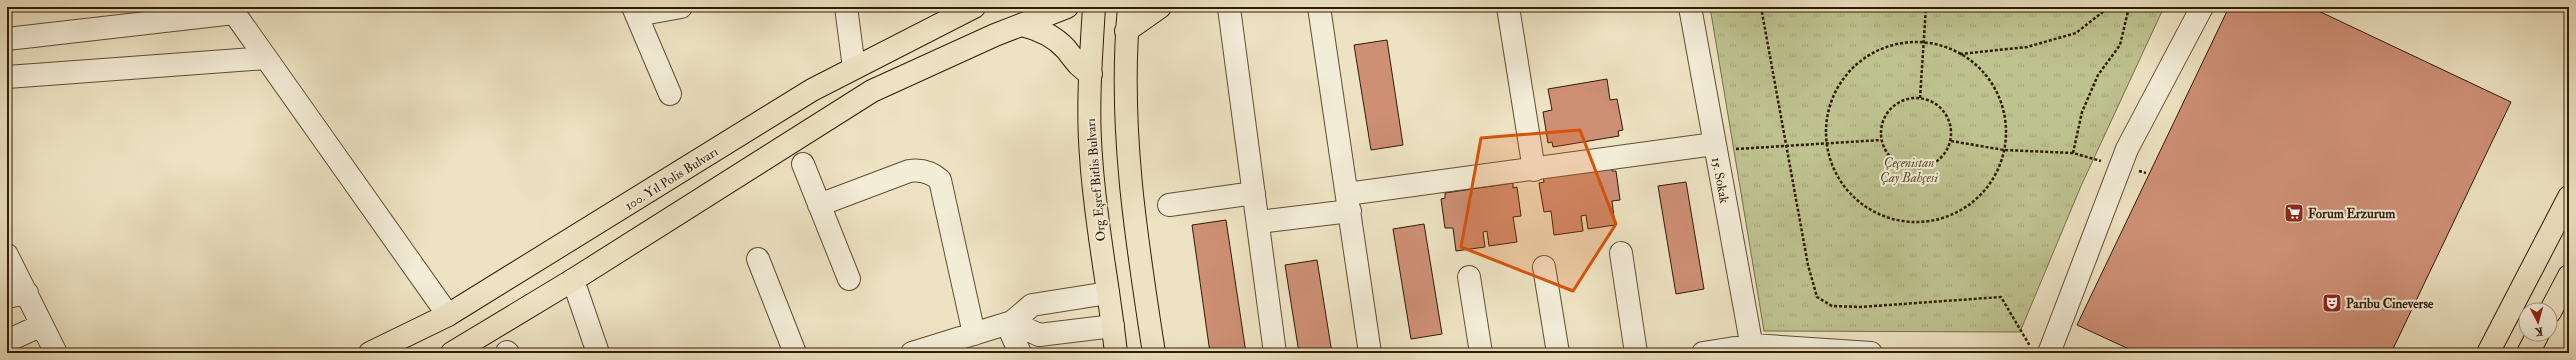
<svg xmlns="http://www.w3.org/2000/svg" width="2576" height="360" viewBox="0 0 2576 360" font-family="'IM FELL Double Pica',serif">
<defs>
<pattern id="grass-tufts" width="24" height="20" patternUnits="userSpaceOnUse"><rect width="24" height="20" fill="#bec28f"/><path d="M3 7l-1-3M5 7V3M7 7l1-3M15 17l-1-3M17 17v-4M19 17l1-3" fill="none" stroke="#a4a67a"/></pattern>
</defs>
<rect width="100%" height="100%" fill="#ede2c2"/>
<filter id="stains"><feTurbulence type="fractalNoise" baseFrequency=".005" numOctaves="4"/><feColorMatrix values="0 0 0 0 .2 0 0 0 0 .09 0 0 0 0 .02 0 0 0 .5 -.17"/></filter>
<radialGradient id="worn" r=".72"><stop offset=".6" stop-color="#630" stop-opacity="0"/><stop offset="1" stop-color="#630" stop-opacity=".3"/></radialGradient>
<path fill="url(#grass-tufts)" stroke="#776f4a" d="M1710,7H2164L2081,186L2020,332L1764,331Z"/>
<path fill="#ce8f75" stroke="#301c04" d="M2229,7H2310L2511,102L2391,353H2179L2171,350L2147,353L2131,350L2077,325Z
M1387,40L1403,145L1371,150L1354,45Z
M1607,79L1610,100L1617,99L1623,130L1618,131L1619,136L1553,147L1552,142L1548,143L1543,112L1552,110L1548,89Z
M1611,167L1612,171H1616L1620,200L1612,201L1615,225L1588,229L1586,215L1581,216L1583,231L1554,235L1551,211L1544,212L1539,183L1544,182L1543,177Z
M1686,182L1704,289L1676,294L1658,186Z
M1513,183V188L1517,187L1521,216L1513,217L1517,242L1489,246L1487,231L1483,232L1485,247L1456,251L1453,228H1445L1441,199L1445,198V193Z
M1226,220L1246,353H1210L1192,225Z
M1424,224L1442,334L1411,339L1393,229Z
M1317,260L1332,353H1299L1285,265Z"/>
<g fill="none" stroke-linecap="round" stroke-linejoin="round">
<defs>
<path id="minor" d="M230,7L448,315
M633,7L670,94
M846,7L854,68
M1319,7L1370,353
M1508,7L1534,170
M1690,7L1753,353
M1229,8L1275,353
M637,15L681,7
M7,39L234,13
M7,77L266,58
M803,164L849,279
M1347,194L1714,144
M819,205L909,171C921,169 931,172 940,180L974,334
M1169,205L1254,193
M1258,222L1350,211
M1621,253L1636,353
M7,255L56,353
M758,259L795,353
M1544,267L1558,353
M1469,277L1481,353
M573,280L598,353
M7,297L27,293
M1012,322L1039,335L1113,326
M1007,324L1020,353
M7,341L42,325
M507,352L508,353
M912,353L1012,322L1032,305L1108,293
M1703,353L1753,345L1871,353
M2049,353L2127,149L2202,7"/>
<path id="major" d="M1094,7C1091,57 1087,107 1091,156C1095,222 1109,287 1116,353
M1129,7C1118,124 1136,238 1154,353
M1022,25C1039,29 1054,36 1066,49C1074,59 1079,68 1091,74
M1126,31L1160,7
M2550,312L2569,276
M370,353L448,315L812,90L974,7
M452,353L573,280L872,91L995,35L1067,7
M2488,353L2569,197
M2528,353L2538,334"/>
</defs>
<use href="#minor" stroke="#5f4e34" stroke-width="24"/>
<use href="#major" stroke="#301c04" stroke-width="24"/>
<path stroke="#301c04" stroke-width="2.5" stroke-dasharray="3 2" stroke-linecap="butt" d="M1761,7L1808,265L1817,297L1832,306L1860,307L2001,297L2030,346
M1826 132a90 90 0 1 1 180 0a90 90 0 1 1-180 0Z
M1960,54L2027,47L2076,33L2109,7
M1881 133a35 35 0 1 1 70 0a35 35 0 1 1-70 0Z
M1920,98L1926,7
M1951,141L2004,150L2073,153L2101,161
M1736,149L1881,140
M2073,153L2082,112L2098,75L2120,45L2129,7
M2139,171L2146,173"/>
<use href="#minor" stroke="#f3ecd7" stroke-width="22"/>
<use href="#major" stroke="#ede2c2" stroke-width="22"/>
</g>
<path fill="#d6530b" fill-opacity="0.2" stroke="#d6530b" stroke-width="3" stroke-linejoin="round" d="M1580,130L1616,224L1573,291L1461,247L1481,138Z"/>
<defs>
<symbol id="supermarket-square" viewBox="-11 -11 22 22"><rect x="-9" y="-9" width="18" height="18" rx="4" fill="#8f2418" stroke="#f3ecd7"/><path d="M-6-5.5h2.5l.6 2H6L4.5 2H-2.5L-4.4-4H-6ZM-1.5 3.2a1.3 1.3 0 1 0 .1 0ZM3 3.2a1.3 1.3 0 1 0 .1 0Z" fill="#fff"/></symbol>
<symbol id="theatre-square" viewBox="-11 -11 22 22"><rect x="-9" y="-9" width="18" height="18" rx="4" fill="#8f2418" stroke="#f3ecd7"/><path d="M-5-5.5Q0-4 5-5.5V0Q5 5 0 6Q-5 5-5 0ZM-3.3-2.5H-1v1.5H-3.3ZM1-2.5H3.3v1.5H1ZM-2.8 1Q0 5.5 2.8 1Z" fill="#fff"/></symbol>
</defs>
<g fill-rule="evenodd">
<use href="#supermarket-square" x="2283" y="202" width="22" height="22"/>
<use href="#theatre-square" x="2321" y="292" width="22" height="22"/>
</g>
<g text-anchor="middle" stroke-width="4" stroke-linejoin="round" paint-order="stroke">
<g font-size="13" font-style="italic" fill="#5b4e2e" stroke="#f3ecd7">
<text x="1909" y="167">Çeçenistan<tspan x="1909" dy="15">Çay Bahçesi</tspan></text>
</g>
<g font-size="13" fill="#301c04" stroke="#f3ecd7">
<text transform="translate(671 178) rotate(-32)" y="5">100. Yıl Polis Bulvarı</text>
<text transform="translate(1095 180) rotate(-95)" y="5">Org Eşref Bitlis Bulvarı</text>
<text transform="translate(1721 180) rotate(79)" y="5">15. Sokak</text>
</g>
<g font-size="13" font-weight="bold" fill="#301c04" stroke="#f3ecd7" text-anchor="start">
<text x="2308" y="218">Forum Erzurum</text>
<text x="2346" y="308">Paribu Cineverse</text>
</g>
</g>
<rect width="2576" height="360" fill="none" stroke="#ede2c2" stroke-width="24"/>
<rect x="8" y="8" width="2560" height="344" fill="none" stroke="#301c04" stroke-width="2"/>
<rect x="12" y="12" width="2552" height="336" fill="none" stroke="#301c04"/>
<g transform="translate(2538 322) rotate(174)"><circle r="19" fill="#f3ecd7" stroke="#a59983"/>
<path d="M0-3L7 15L0 10L-7 15Z" fill="#8f2418"/>
<text y="-6" font-size="11" font-weight="bold" text-anchor="middle" fill="#301c04">K</text>
</g>
<rect width="100%" height="100%" filter="url(#stains)"/>
<rect width="100%" height="100%" fill="url(#worn)"/>
</svg>
